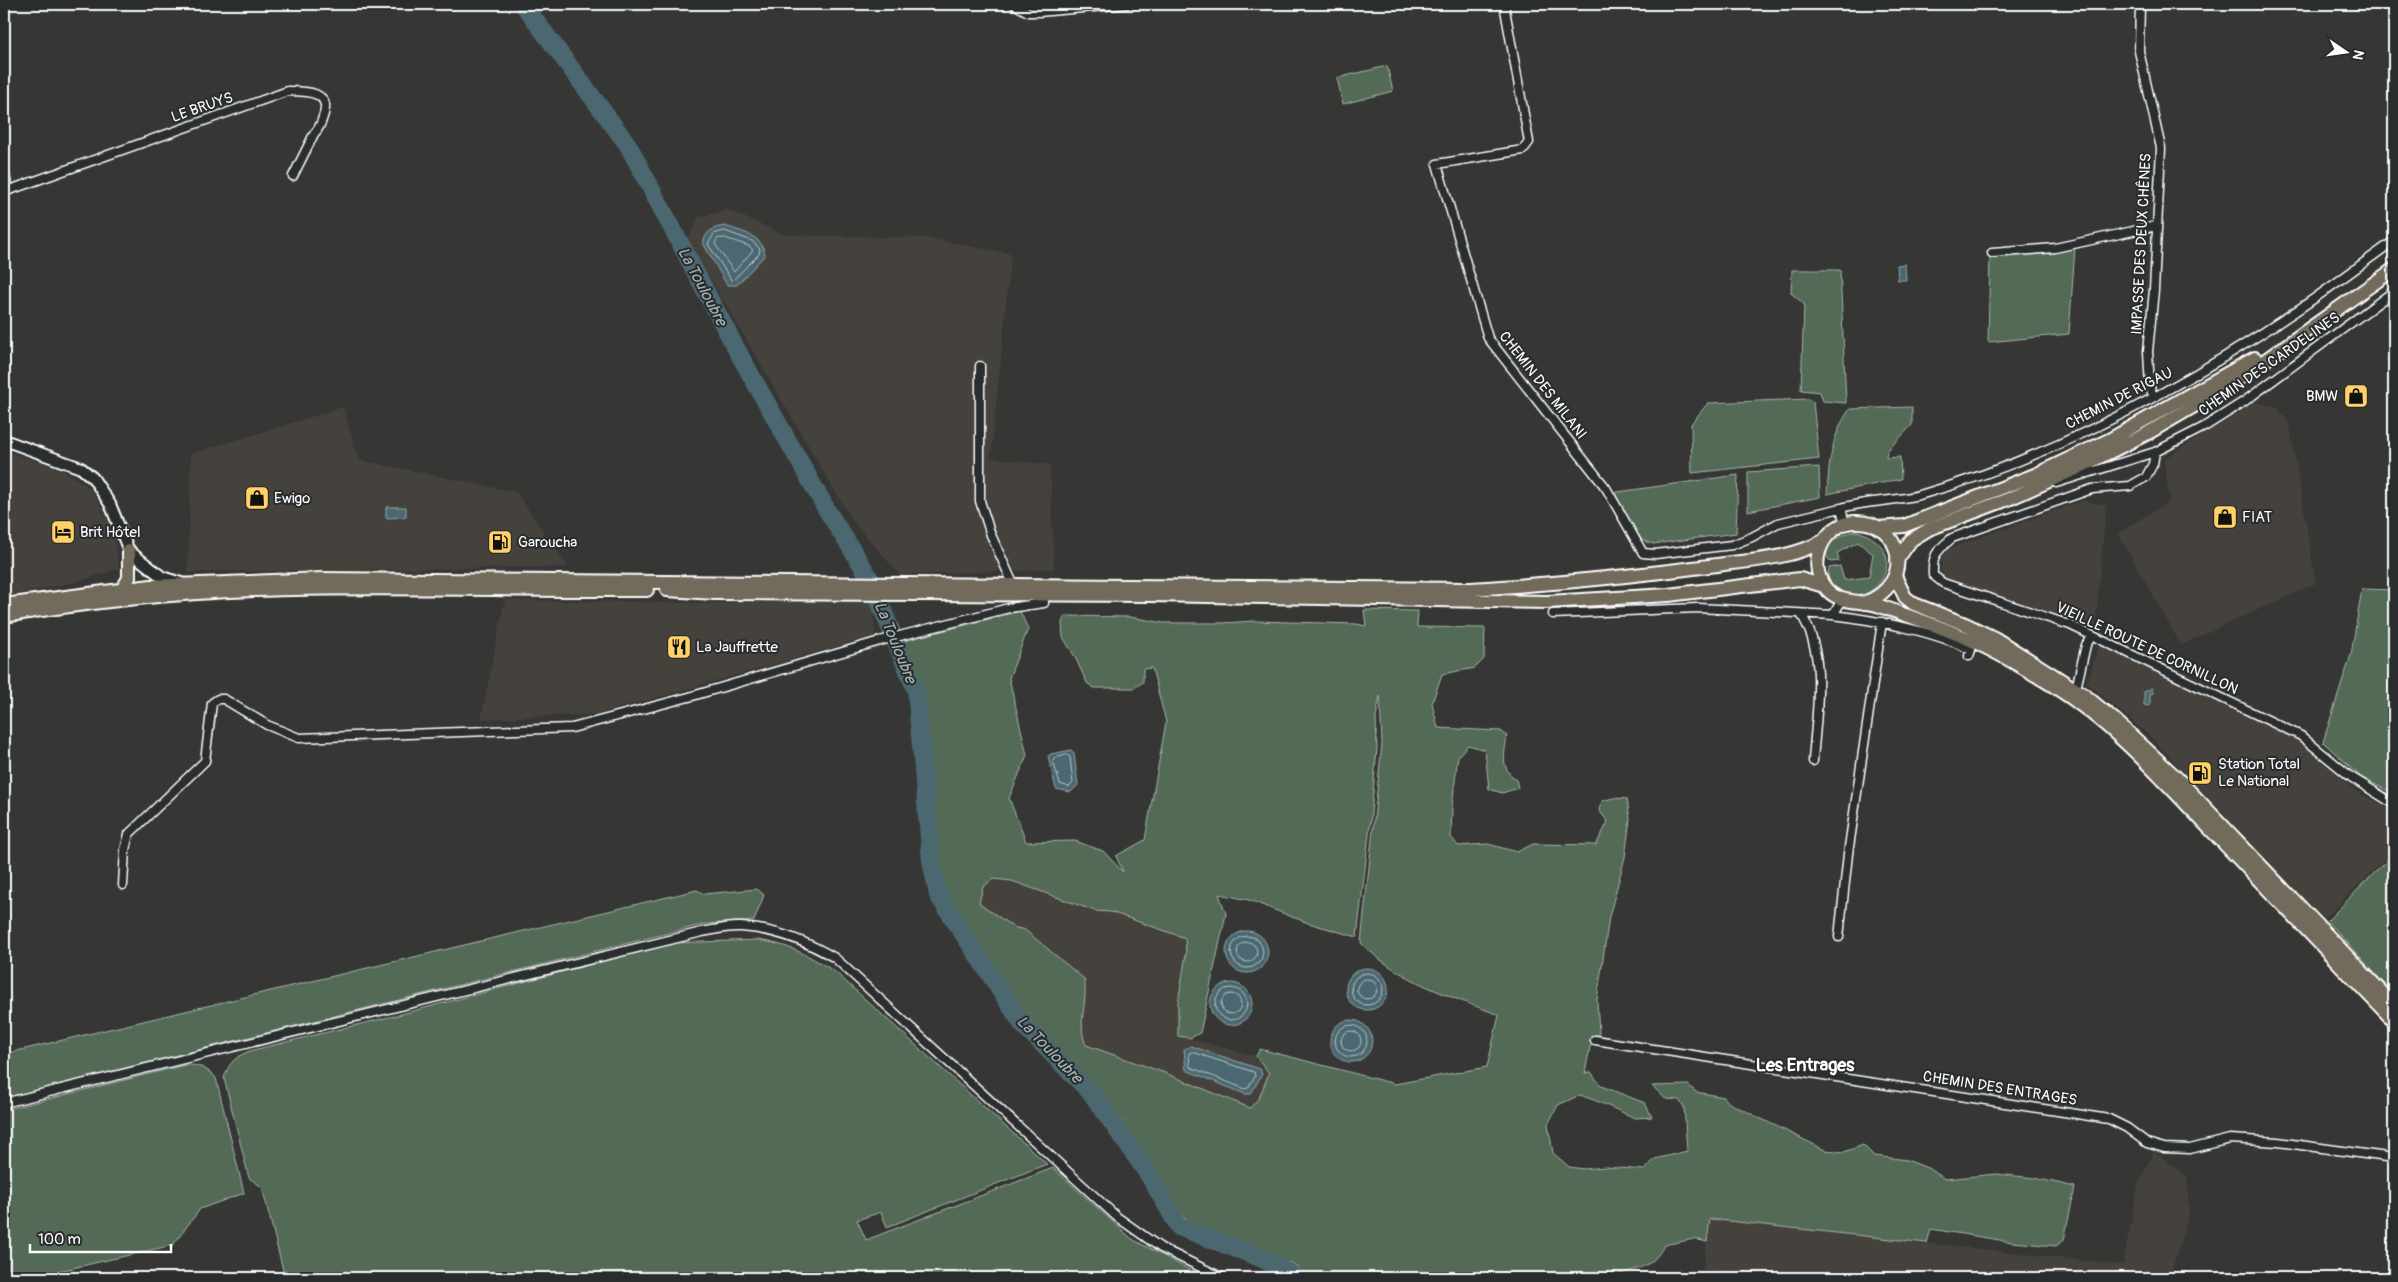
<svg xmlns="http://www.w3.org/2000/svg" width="2398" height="1282" viewBox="0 0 2398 1282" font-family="Pangolin,sans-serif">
<rect width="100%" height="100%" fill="#363735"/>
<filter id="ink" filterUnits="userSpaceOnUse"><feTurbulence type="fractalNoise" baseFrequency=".02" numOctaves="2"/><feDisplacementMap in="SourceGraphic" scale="10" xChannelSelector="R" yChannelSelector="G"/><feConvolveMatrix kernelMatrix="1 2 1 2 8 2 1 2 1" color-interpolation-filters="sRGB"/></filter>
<g filter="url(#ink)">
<path fill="#45433d" d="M728,210L785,235L927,238L1011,254L991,458L1050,465L1054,569L900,575L852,520L688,240L699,217Z
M2256,402L2278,408L2289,423L2316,583L2181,645L2118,533L2170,501L2164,459Z
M343,407L358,460L516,492L568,567L188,572L191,454Z
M4,451L59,468L91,489L113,529L119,568L87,579L4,597Z
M2082,501L2106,505L2095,629L1940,580L1943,551Z
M505,600L702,603L873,601L875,636L598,714L481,719Z
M2100,644L2296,739L2360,794L2394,810V850L2324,919L2149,735L2087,683Z
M993,879L1012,881L1095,911L1111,912L1185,938L1186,954L1178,1003V1036L1256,1056L1270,1073L1259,1099L1250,1108L1232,1102L1165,1073L1086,1045L1081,1032L1086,987L1084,979L1025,930L1013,927L979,902L983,887Z
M2154,1152L2187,1176L2189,1213L2169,1278H1791L1703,1270L1710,1219L2123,1265L2138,1185Z"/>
<path fill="#526a57" stroke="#a8b4ab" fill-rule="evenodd" d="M1387,66L1393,91L1343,104L1337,78Z
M2075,247L2069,334L1988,342L1990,256L2044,253Z
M1792,270H1840L1846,403L1823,401L1820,392L1801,390L1804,304L1791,293Z
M1808,399L1813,402L1819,459L1692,473L1691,424L1708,403Z
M1912,407V425L1887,451L1886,458L1900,457L1901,479L1827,494C1829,464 1831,435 1850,409Z
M1819,467L1820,497L1748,511V472Z
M1738,475L1736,533L1653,544L1642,540L1611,493Z
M1857,531C1920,551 1869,619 1835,588C1828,581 1827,577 1829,568L1840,566L1844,580L1869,577L1873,554L1858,542L1837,553L1839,561L1831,562C1815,547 1844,532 1857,531Z
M2362,589L2394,590V794L2361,777L2323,742L2351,655Z
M1364,610L1418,611L1417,627L1485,628L1484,659L1475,668L1442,674L1432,703L1438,728L1501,731L1507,736C1505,753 1499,768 1516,779L1518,788L1502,793L1489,789L1485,750L1468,745L1458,756L1452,806L1451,837L1458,846L1488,844L1517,852L1533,844L1596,845L1608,822L1599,810L1602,801L1613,798L1627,799L1630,819L1625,857L1609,917L1597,1000L1599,1033L1590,1047L1585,1073L1591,1072L1601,1086L1645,1103L1652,1117L1635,1118L1599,1102L1580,1095L1558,1105L1548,1124L1553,1153L1569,1167L1584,1169L1606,1167L1645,1170L1655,1159L1687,1151L1684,1107L1679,1100L1666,1099L1652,1086L1688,1085L1696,1092L1724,1097L1729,1103L1825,1150L1844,1152L1863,1145L1874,1156L1907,1160L1930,1169L1945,1179L1996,1174L2035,1178L2075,1187L2064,1240L2056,1246L2012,1242L1931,1229L1927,1243L1710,1219L1707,1242L1694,1239L1664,1245C1652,1271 1632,1268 1609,1278H1312L1292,1263L1274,1260L1188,1223L1173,1203L1121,1120L1071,1067L1025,1014L976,948L941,887L928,794V756L922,685L900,642L1020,611L1028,629L1009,678L1027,755L1009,798L1026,842L1075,841L1103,851L1123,872L1116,856L1145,840L1166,722L1152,668L1143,669V682L1134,688H1094L1087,683L1075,657L1063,637L1062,622L1065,616L1130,617L1164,623H1223L1254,621L1356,624L1366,626ZM1380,696L1382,744L1361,943C1399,981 1450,996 1499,1015L1487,1067L1395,1084L1260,1049L1256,1056L1269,1073L1259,1098L1250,1108L1165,1073L1086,1045C1076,1021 1089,1003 1084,979L1025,930L1013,927L979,903L983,887L993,879L1012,881L1095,911L1111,912L1185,938L1186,954L1178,1003V1036L1190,1038L1200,1033L1226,914L1219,894L1249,900L1308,923L1357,937L1370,825L1377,748L1376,717Z
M2394,853V994L2327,921Z
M757,889L764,895L754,921L705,924L4,1098V1054L697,890L704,894Z
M758,940C790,945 806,954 834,971L1047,1164L887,1227L881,1212L857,1220L866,1240L1053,1168L1132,1239L1186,1268L1210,1278H285L262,1187L249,1178L224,1078C229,1062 237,1055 253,1050L394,1016L672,943Z
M185,1065C198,1064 208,1069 216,1078L244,1193L200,1209L173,1245L29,1278H4V1110Z"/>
<path fill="#4c6871" stroke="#94a4aa" d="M725,226C742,232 763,235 765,255L737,285H727L703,243C707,230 712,228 725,226Z
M1905,264L1906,280H1898L1897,265Z
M406,507V517L386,518V507Z
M2152,688L2153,693L2150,694V706L2144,705V692Z
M1071,750L1074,753L1078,785L1071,792L1056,789L1048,756L1051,754Z
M1226 952a21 21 0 1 1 42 0a21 21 0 1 1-42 0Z
M1346 989a21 21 0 1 1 42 0a21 21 0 1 1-42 0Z
M1210 1004a21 21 0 1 1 42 0a21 21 0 1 1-42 0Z
M1330 1041a21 21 0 1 1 42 0a21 21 0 1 1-42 0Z
M1191,1046L1260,1069L1262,1074L1251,1094H1245L1186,1070L1184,1049Z"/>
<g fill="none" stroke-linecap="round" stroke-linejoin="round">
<path stroke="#b7c3c6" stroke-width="1" d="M725,231L752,241L760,249L759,254L732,281L708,244L714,234Z
M725,238L749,246L753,250L734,272L715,244L717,239Z
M1067,755L1070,757L1073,783L1069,787L1060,784L1053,761L1055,758Z
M1231 952a16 16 0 1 1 32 0a16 16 0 1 1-32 0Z
M1237 952a10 10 0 1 1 20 0a10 10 0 1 1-20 0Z
M1351 989a16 16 0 1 1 32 0a16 16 0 1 1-32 0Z
M1357 989a10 10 0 1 1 20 0a10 10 0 1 1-20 0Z
M1215 1004a16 16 0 1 1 32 0a16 16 0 1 1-32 0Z
M1221 1004a10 10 0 1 1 20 0a10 10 0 1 1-20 0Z
M1335 1041a16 16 0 1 1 32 0a16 16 0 1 1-32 0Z
M1341 1041a10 10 0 1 1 20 0a10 10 0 1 1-20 0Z
M1192,1052L1254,1072L1255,1076L1248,1088L1245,1089L1190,1067L1189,1054Z"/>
<path stroke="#4c6871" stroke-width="18" d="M523,4L628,145L739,354L828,512L868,575L916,690L931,860L938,895L1023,1025L1092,1094L1148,1174L1179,1227L1263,1259L1298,1278"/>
<defs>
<path id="minor" d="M1014,4L1028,12H1039L1127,4
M1504,4L1529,142L1523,150L1437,164L1488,338L1606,488L1643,553L1655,554L1732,545L1752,537L1778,523L1841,508
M2140,4L2139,51L2161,148L2154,290L2148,351L2150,388L2154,397
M4,170L8,190
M4,192L288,91C305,91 333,91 323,117C321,124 319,129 314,134L293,176
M1992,253L2055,248L2156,226
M980,366V501L991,535L1015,588
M2155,452L2153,464L2146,477L2130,486L2092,489L1952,538C1937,551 1932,554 1933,575L1943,583L2070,625L2301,736L2351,777L2394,804
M2056,483L2155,452L2204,427L2245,401L2394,291
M1845,524L1841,508C1868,500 1896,502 1923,494C2056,456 2181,388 2296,311C2329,289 2361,264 2394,241
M1553,614L1698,608L1833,615L1842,600
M1801,614C1828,657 1816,713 1813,761
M1833,615C1874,620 1935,631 1971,650L1969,656
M2075,693L2086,645L2092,636
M123,885L125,850L129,834L205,761L212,703L218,699H224L267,725L299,738L572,728L689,697L880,641L1009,608L1044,603L1043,591
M1839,937L1848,854L1882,622
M1595,1040L2109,1119L2127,1128L2147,1143L2164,1148L2190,1149L2230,1139L2278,1142L2394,1158
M4,1103L702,932C714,930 728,926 741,927C775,929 806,941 835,958L1117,1217L1161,1248L1223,1278"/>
<path id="tertiary" d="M4,440L81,468L93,478L110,504L129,551L162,577L181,583"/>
<path id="primary" d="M1878,528L1904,526L2037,474L2109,440L2255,358
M1897,560L1911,540L1929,529L2011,498L2078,468L2148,433L2230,385L2394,269
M1895,576L1905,597L1914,604L1965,624L1996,639L2083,694L2117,722L2178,779L2394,1005
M123,588L129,578V551
M667,590L715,593L1149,595L1547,602L1668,595L1800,579L1824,586
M1864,603C1917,584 1902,519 1854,522C1824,524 1807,561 1824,586C1838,606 1860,599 1880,606C1911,617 1952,630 1981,645C2006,657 2031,672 2055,687C2115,725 2162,779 2211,830C2272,894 2333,957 2394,1021
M4,605L151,586L322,579L1471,589C1554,584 1635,576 1717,565C1752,560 1791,559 1823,541
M4,616C87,602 171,593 255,590C386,585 516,591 647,590"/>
</defs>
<use href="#minor" stroke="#fff" stroke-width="11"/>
<use href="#tertiary" stroke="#fff" stroke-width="14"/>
<use href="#primary" stroke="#fff" stroke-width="16"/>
<use href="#minor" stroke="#2a2d2e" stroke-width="8"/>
<use href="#tertiary" stroke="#2a2d2e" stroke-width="10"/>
<use href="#primary" stroke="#726b5a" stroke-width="12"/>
</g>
</g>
<defs>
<symbol id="shop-square" viewBox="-11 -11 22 22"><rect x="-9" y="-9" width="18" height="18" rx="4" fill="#ffd166" stroke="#2a2d2e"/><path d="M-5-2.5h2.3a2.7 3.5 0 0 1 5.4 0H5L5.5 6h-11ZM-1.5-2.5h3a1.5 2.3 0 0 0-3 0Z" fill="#111"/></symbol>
<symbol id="hotel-square" viewBox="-11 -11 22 22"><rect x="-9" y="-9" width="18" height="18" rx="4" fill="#ffd166" stroke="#2a2d2e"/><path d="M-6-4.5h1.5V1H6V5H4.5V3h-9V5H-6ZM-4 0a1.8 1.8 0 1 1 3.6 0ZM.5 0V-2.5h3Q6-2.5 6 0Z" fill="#111"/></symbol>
<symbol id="fuel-square" viewBox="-11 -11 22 22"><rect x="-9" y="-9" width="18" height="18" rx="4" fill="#ffd166" stroke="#2a2d2e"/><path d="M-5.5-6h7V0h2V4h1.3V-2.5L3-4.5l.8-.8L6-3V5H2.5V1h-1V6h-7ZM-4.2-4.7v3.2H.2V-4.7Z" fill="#111"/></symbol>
<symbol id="restaurant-square" viewBox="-11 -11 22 22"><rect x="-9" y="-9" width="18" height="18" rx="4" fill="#ffd166" stroke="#2a2d2e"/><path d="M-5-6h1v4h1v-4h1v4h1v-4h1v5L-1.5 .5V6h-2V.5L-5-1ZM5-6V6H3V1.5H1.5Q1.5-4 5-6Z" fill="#111"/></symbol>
</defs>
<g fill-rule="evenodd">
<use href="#shop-square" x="2342" y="382" width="28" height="28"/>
<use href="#shop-square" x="243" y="484" width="28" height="28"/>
<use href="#shop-square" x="2211" y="503" width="28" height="28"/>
<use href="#hotel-square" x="49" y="518" width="28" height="28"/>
<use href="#fuel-square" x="486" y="528" width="28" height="28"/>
<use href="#restaurant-square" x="665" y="633" width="28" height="28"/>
<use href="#fuel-square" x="2186" y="759" width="28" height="28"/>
</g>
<g text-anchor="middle" stroke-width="4" stroke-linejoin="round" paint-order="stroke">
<g font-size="15" fill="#fff" stroke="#2a2d2e">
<text transform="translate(202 107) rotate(-19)" y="5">LE BRUYS</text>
<text transform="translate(2141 244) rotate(-87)" y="5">IMPASSE DES DEUX CHÊNES</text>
<text transform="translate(2269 364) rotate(-35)" y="5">CHEMIN DES CARDELINES</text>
<text transform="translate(1543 385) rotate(52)" y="5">CHEMIN DES MILANI</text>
<text transform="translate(2119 398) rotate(-27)" y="5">CHEMIN DE RIGAU</text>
<text transform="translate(2147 648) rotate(25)" y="5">VIEILLE ROUTE DE CORNILLON</text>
<text transform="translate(2000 1088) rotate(9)" y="5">CHEMIN DES ENTRAGES</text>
</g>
<g font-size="15" fill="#fff" stroke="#2a2d2e" text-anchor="start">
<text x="2338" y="401" text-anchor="end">BMW</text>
<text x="274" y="503">Ewigo</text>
<text x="2242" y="522">FIAT</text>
<text x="80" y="537">Brit Hôtel</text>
<text x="518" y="547">Garoucha</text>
<text x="696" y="652">La Jauffrette</text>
<text x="2218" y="769">Station Total<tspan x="2218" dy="17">Le National</tspan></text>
</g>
<g font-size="16" font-style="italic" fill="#a6b4b8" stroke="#2a2d2e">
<text transform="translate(703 286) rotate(62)" y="6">La Touloubre</text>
<text transform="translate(896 642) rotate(68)" y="6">La Touloubre</text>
<text transform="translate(1050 1049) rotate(46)" y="6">La Touloubre</text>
</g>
<g font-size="18" font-weight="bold" fill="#fff" stroke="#2a2d2e">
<text x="1805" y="1071">Les Entrages</text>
</g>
</g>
<rect width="2398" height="1282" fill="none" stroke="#2a2d2e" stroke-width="20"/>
<rect x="10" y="10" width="2378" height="1262" fill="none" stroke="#fff" stroke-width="2" filter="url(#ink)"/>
<g transform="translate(2346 52) rotate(103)" stroke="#2a2d2e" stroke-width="4" paint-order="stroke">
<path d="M0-4L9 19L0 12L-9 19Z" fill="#ffffff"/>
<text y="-8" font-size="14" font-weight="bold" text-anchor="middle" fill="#ffffff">N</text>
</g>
<path d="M30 1244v8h141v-8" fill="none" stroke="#ffffff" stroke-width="2.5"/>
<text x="38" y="1244" font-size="15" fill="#ffffff" stroke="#2a2d2e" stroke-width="4" paint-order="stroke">100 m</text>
</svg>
